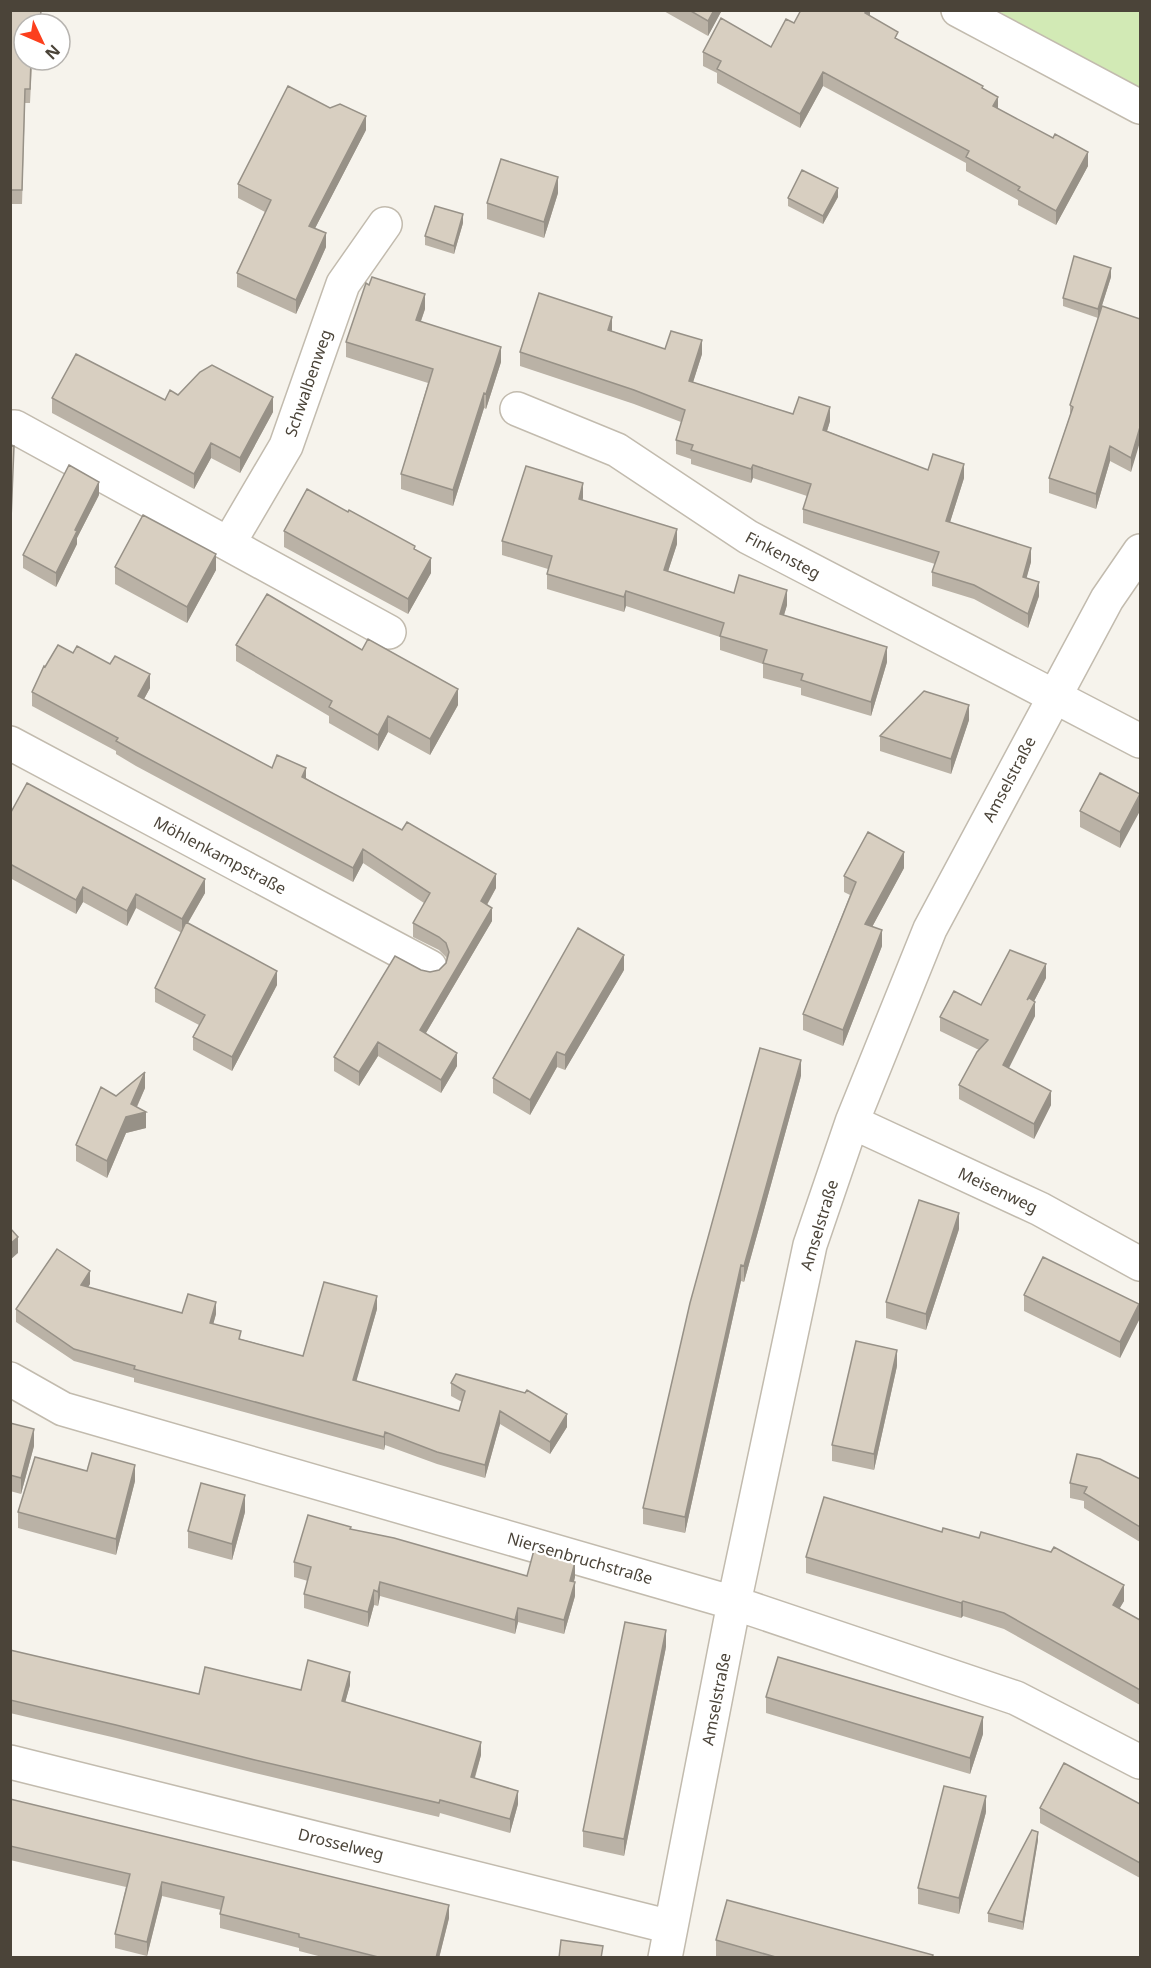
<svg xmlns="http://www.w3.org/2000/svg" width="1151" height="1968" viewBox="0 0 1151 1968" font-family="'Noto Sans',sans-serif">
<rect width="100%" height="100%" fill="#f6f3ec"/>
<path fill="#d2eab5" d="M966,11H1140V105Z"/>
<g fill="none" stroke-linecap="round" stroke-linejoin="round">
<defs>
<path id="street" d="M958,10L1140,107
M517,409L617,450L748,537L1140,741
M10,427H15L389,632
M229,543L286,446L343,284L385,224
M10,743L430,967
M852,1122L1040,1209L1140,1264
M10,1379L63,1409L734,1603L1016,1698L1140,1762
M10,1762L671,1927
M665,1958L734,1603L810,1245L852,1122L930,929L1107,599L1140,551"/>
</defs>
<use href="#street" stroke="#c2bbae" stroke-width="36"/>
<use href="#street" stroke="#fff" stroke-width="33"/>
</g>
<path fill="#bab2a6" d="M10,10H41V24H24V60H39V65H32L30,103H25L22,204H10Z
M662,10H722L708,36Z
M870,10V16L898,40L983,88L998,109L1088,166L1056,225L1018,205V200L966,171V163L823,86L800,128L717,83V73L703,66V52L771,47L794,23Z
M366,130L315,228L326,247L296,314L237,287V273L265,212L238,198V184Z
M558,193L544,238L487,219V203Z
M838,197L823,224L788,206V198Z
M463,223L454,254L425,245V236Z
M1111,277L1098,318L1063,306V298Z
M425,309L421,321L501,362L486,409L484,408L453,506L401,489V474L428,383L346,357V342Z
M1140,319L1131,472L1110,461L1096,509L1049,493V478L1070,415V405Z
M612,331L665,349L702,354L693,382L793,414L830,421L827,431L928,470L964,478L950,522L1031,562L1026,578L1039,596L1028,628L974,599L932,586V572L935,564L803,523V509L807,496L753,478L751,483L691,464V459L676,454V440L681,422L634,404L520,366V352Z
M178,395L273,412L240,473L211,458L194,489L52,413V398L165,400Z
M99,495L77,538V544L56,587L23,568V555Z
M583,498L582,500L677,544L668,571L734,593L787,605L784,615L887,662L871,716L801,695V688L763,678V664L720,650V637L626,606L624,612L547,589V574L548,569L502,555V541Z
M348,512L415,549L431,573L408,614L284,547V531Z
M115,567L216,570L187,623L115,584Z
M236,645L362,650L458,705L430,755L388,732L378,751L329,723V716L236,661Z
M73,653L110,664L150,688L144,699L272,768L306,778L496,888L487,905L492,921L426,1033L457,1066L441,1093L378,1056L359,1086L334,1071V1057L421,970L430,972L439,970L446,963L447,960L446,957L439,950L413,937V923L424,903L363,863L353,882L136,766L116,754V751L32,706V692L45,667Z
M969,720L951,774L880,751V736Z
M1140,794L1120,848L1080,827V811Z
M10,814L205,893L188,923L277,985L232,1071L193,1050V1037L199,1025L155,1002V988L182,933L136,908L127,926L83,902L76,914L10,878Z
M904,868L872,927L882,946L843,1046L803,1030V1014L850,895L844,892V876Z
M624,970L565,1070L557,1067L530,1115L493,1093V1078Z
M1046,978L1034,1001L1035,1016L1008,1068L1051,1105L1034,1139L959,1099V1085L979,1050L940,1031V1017L981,1005Z
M801,1076L744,1282L741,1281L685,1533L643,1524V1508Z
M145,1088L137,1107L146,1128L126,1133L107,1178L76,1161V1145L116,1096Z
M959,1229L926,1330L886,1318V1302Z
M90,1284L88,1287L182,1313L216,1314L213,1324L241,1339L303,1356L377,1309L356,1381L459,1411L462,1402L451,1396V1383L567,1427L550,1454L500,1424L485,1478L437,1464L385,1445L384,1450L134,1382V1378L74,1361L16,1322V1309Z
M1024,1295L1139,1320L1120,1358L1024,1311Z
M897,1366L874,1470L832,1461V1445Z
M10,1423L34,1446L21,1494L10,1491Z
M87,1471L135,1481L116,1555L18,1528V1512Z
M1140,1479V1542L1084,1508V1501L1070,1498V1483Z
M245,1512L232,1560L188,1548V1531Z
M351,1529L527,1576L575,1577L574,1582L575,1596L564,1634L518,1622L515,1634L380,1596L378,1606L374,1605L368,1627L304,1608V1594L308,1581L294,1577V1562Z
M806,1557L1124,1601L1119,1608L1140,1620V1705L1004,1629L963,1616L961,1618L806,1573Z
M666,1647L624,1856L583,1847V1831Z
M10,1650L199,1694L301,1690L350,1685L345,1702L481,1755L475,1778L518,1804L510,1833L440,1813L439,1817L251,1772L116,1738L10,1713Z
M766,1697L983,1734L970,1774L766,1713Z
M10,1799L449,1918L439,1958H326L299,1951V1948L220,1928V1914L221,1910L162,1896L147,1956L115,1948V1934L126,1887L10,1860Z
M1140,1804V1878L1040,1823V1808Z
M986,1812L959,1914L918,1904V1888Z
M1038,1840L1023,1930L988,1922V1913Z
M716,1940L933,1958H719L716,1957Z"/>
<path fill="#979187" d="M714,10H722L708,36V21Z
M866,10H870V18L865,13Z
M823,72V86L800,128V114Z
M998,97V111L993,106Z
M366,116V130L309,240V226Z
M1088,152V166L1056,225V211Z
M558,177V193L544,238V222Z
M838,188V197L823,224V216Z
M463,214V223L454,254V246Z
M326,233V247L296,314V300Z
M1111,268V277L1098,318V309Z
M425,294V309L416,335V320Z
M612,317V331L608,330Z
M702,340V354L689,395V381Z
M501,347V362L486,409V394Z
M484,393V408L453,506V490Z
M273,397V412L240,473V458Z
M830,407V421L823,444V430Z
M1140,427V442L1131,472V458Z
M211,443V458L194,489V474Z
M1110,446V461L1096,509V494Z
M964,464V478L946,535V521Z
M753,465V478L751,483V469Z
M99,482V495L77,538V544L56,587V573L75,530Z
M583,483V498L579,513V499Z
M677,529V544L664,584V570Z
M1031,548V562L1023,591V577Z
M216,554V570L187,623V607Z
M431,558V573L408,614V599Z
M1039,582V596L1028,628V614Z
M787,590V605L780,628V614Z
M626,591V606L624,612V597Z
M887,647V662L871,716V702Z
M150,674V688L138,710V696Z
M458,689V705L430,755V739Z
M969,705V720L951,774V759Z
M388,716V732L378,751V735Z
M306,768V781L302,777Z
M1140,795V811L1120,848V832Z
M363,849V863L353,882V868Z
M904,852V868L865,940V924Z
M496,874V888L481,915V901Z
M205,879V893L182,933V919Z
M83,887V902L76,914V900Z
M136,894V908L127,926V911Z
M492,908V921L420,1043V1030Z
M882,930V946L843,1046V1030Z
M624,955V970L565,1070V1055Z
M1046,964V978L1027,1015V1000Z
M277,971V985L232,1071V1057Z
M1035,1002V1016L1003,1080V1065Z
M378,1042V1056L359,1086V1072Z
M557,1052V1067L530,1115V1100Z
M457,1053V1066L441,1093V1080Z
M801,1060V1076L744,1282V1266Z
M145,1072V1088L133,1115L146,1112V1128L126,1133L107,1178V1161Z
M1051,1091V1105L1034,1139V1124Z
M959,1213V1229L926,1330V1314Z
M18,1237V1253L10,1260V1244Z
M741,1265V1281L685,1533V1517Z
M90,1271V1284L81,1298V1285Z
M377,1296V1309L353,1393V1380Z
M216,1302V1314L210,1336V1323Z
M1139,1304V1320L1120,1358V1342Z
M897,1350V1366L874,1470V1454Z
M500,1411V1424L485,1478V1465Z
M567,1414V1427L550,1454V1442Z
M34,1429V1446L21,1494V1478Z
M385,1432V1445L384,1450V1437Z
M135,1465V1481L116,1555V1539Z
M245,1495V1512L232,1560V1544Z
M575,1562V1577L570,1595V1581Z
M380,1582V1596L378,1606V1592Z
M575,1582V1596L564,1634V1620Z
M1124,1585V1601L1113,1620V1605Z
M374,1590V1605L368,1627V1612Z
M963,1601V1616L961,1618V1603Z
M518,1608V1622L515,1634V1620Z
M666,1630V1647L624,1856V1839Z
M350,1672V1685L342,1714V1701Z
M983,1717V1734L970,1774V1758Z
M481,1742V1755L471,1790V1777Z
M518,1791V1804L510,1833V1819Z
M986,1796V1812L959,1914V1898Z
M1038,1832V1840L1023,1930V1922Z
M162,1882V1896L147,1956V1942Z
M449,1905V1918L439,1958H436Z"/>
<path fill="#d8cfc1" stroke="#979187" stroke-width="1.5" d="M10,10H41L40,24H24V60H31L30,89H25L22,190H10Z
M689,10H714L708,21Z
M801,10H866L865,13L898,32L895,38L983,86L982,88L998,97L993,106L1053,138L1055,134L1088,152L1056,211L1018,190L1020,187L966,157L969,151L823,72L800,114L717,69L721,61L703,52L721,18L771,47L786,19L794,23Z
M288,86L330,108L340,104L366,116L309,226L326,233L296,300L237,273L271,200L238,184Z
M501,159L558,177L544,222L487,203Z
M802,170L838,188L823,216L788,198Z
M435,206L463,214L454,246L425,236Z
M1074,256L1111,268L1098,309L1063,298Z
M372,277L425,294L416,320L501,347L486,394L484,393L453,490L401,474L433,369L346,342L366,283L369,285Z
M539,293L612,317L608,330L665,349L671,331L702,340L689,381L793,414L799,397L830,407L823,430L928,470L933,454L964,464L946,521L1031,548L1023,577L1039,582L1028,614L974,585L932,572L939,552L803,509L811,484L753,465L751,469L691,450L693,445L676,440L685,410L634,390L520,352Z
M1102,306L1140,319V427L1131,458L1110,446L1096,494L1049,478L1073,407L1070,405Z
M76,354L165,400L170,390L178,395L200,372L212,365L273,397L240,458L211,443L194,474L52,398Z
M10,446H14L10,544Z
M69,465L99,482L75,530L77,531L56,573L23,555Z
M526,466L583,483L579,499L677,529L664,570L734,593L739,575L787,590L780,614L887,647L871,702L801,680L803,674L763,663L767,650L720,636L724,623L626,591L624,597L547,574L552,556L502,541Z
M307,489L348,512L349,510L415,546L414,549L431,558L408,599L284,531Z
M143,515L216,554L187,607L115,567Z
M267,594L362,650L368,639L458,689L430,739L388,716L378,735L329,707L332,701L236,645Z
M58,645L73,653L77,646L110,664L115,656L150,674L138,696L272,768L277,755L306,768L302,777L402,830L407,822L496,874L481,901L492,908L420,1030L457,1053L441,1080L378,1042L359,1072L334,1057L395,956L421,970L430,972L439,970L446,963L449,952L446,943L439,937L413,923L430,893L363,849L353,868L136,752L116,741L118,738L32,692L44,666L45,667Z
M924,691L969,705L951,759L880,736Z
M1100,773L1140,794L1120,832L1080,811Z
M27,783L205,879L182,919L136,894L127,911L83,887L76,900L10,864V814Z
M868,832L904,852L865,924L882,930L843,1030L803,1014L856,882L844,876Z
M186,922L277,971L232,1057L193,1037L205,1015L155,988Z
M578,928L624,955L565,1055L557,1052L530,1100L493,1078Z
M1010,950L1046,964L1027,1000L1029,998L1035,1002L1003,1065L1051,1091L1034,1124L959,1085L977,1052L988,1040L940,1017L954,991L981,1005Z
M760,1048L801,1060L744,1266L741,1265L685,1517L643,1508L690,1303Z
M145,1072L131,1104L146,1112L126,1117L107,1161L76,1145L101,1087L116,1096Z
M919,1200L959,1213L926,1314L886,1302Z
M10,1228L18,1237L10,1244Z
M57,1249L90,1271L81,1285L182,1313L188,1294L216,1302L210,1323L241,1331L239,1339L303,1356L324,1282L377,1296L353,1380L459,1411L465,1391L451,1383L456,1374L525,1393L527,1390L567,1414L550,1442L500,1411L485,1465L437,1452L385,1432L384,1437L134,1369L135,1366L74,1349L16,1309Z
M1043,1257L1139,1304L1120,1342L1024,1295Z
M856,1341L897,1350L874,1454L832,1445Z
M10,1423L34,1429L21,1478L10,1475Z
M92,1453L135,1465L116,1539L18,1512L35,1457L87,1471Z
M1077,1454L1100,1459L1140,1479V1527L1084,1493L1087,1487L1070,1483Z
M201,1483L245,1495L232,1544L188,1531Z
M824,1497L942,1532L943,1528L979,1538L981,1532L1051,1552L1054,1547L1124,1585L1113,1605L1140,1620V1690L1004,1613L963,1601L961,1603L806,1557Z
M308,1515L351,1527L350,1529L394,1538L527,1576L534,1550L575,1562L570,1581L575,1582L564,1620L518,1608L515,1620L380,1582L378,1592L374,1590L368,1612L304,1594L311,1567L294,1562Z
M625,1622L666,1630L624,1839L583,1831Z
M10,1650L199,1694L205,1667L301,1690L308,1660L350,1672L342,1701L481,1742L471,1777L518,1791L510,1819L440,1800L439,1803L251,1759L116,1725L10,1700Z
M778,1657L983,1717L970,1758L766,1697Z
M1064,1763L1140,1804V1863L1040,1808Z
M944,1786L986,1796L959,1898L918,1888Z
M10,1799L449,1905L436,1958H382L299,1937V1934L220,1914L224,1897L162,1882L147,1942L115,1934L130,1874L10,1846Z
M1032,1830L1038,1832L1023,1922L988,1913Z
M727,1900L933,1955L932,1958H779L716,1940Z
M561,1940L603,1946L601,1958H559Z"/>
<g text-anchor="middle" stroke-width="4.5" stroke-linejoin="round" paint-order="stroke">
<g font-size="16" fill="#4b4439" stroke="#fff">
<text transform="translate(308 383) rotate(-71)" y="6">Schwalbenweg</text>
<text transform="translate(783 555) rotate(28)" y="6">Finkensteg</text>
<text transform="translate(1009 779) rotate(-62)" y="6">Amselstraße</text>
<text transform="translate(220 855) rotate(28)" y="6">Möhlenkampstraße</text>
<text transform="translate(998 1190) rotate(25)" y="6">Meisenweg</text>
<text transform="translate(819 1225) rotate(-73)" y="6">Amselstraße</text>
<text transform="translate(580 1558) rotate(16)" y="6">Niersenbruchstraße</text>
<text transform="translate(716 1699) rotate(-79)" y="6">Amselstraße</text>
<text transform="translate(341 1844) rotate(14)" y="6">Drosselweg</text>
</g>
</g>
<rect width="1151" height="1968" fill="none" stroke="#4b4439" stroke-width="24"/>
<g transform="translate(42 42) rotate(134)"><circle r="28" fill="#ffffff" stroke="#b7b4b0" stroke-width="1.5"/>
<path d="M0-4.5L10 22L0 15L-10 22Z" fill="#fc3f1d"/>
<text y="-9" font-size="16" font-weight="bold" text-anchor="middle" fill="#4b4439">N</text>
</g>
</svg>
